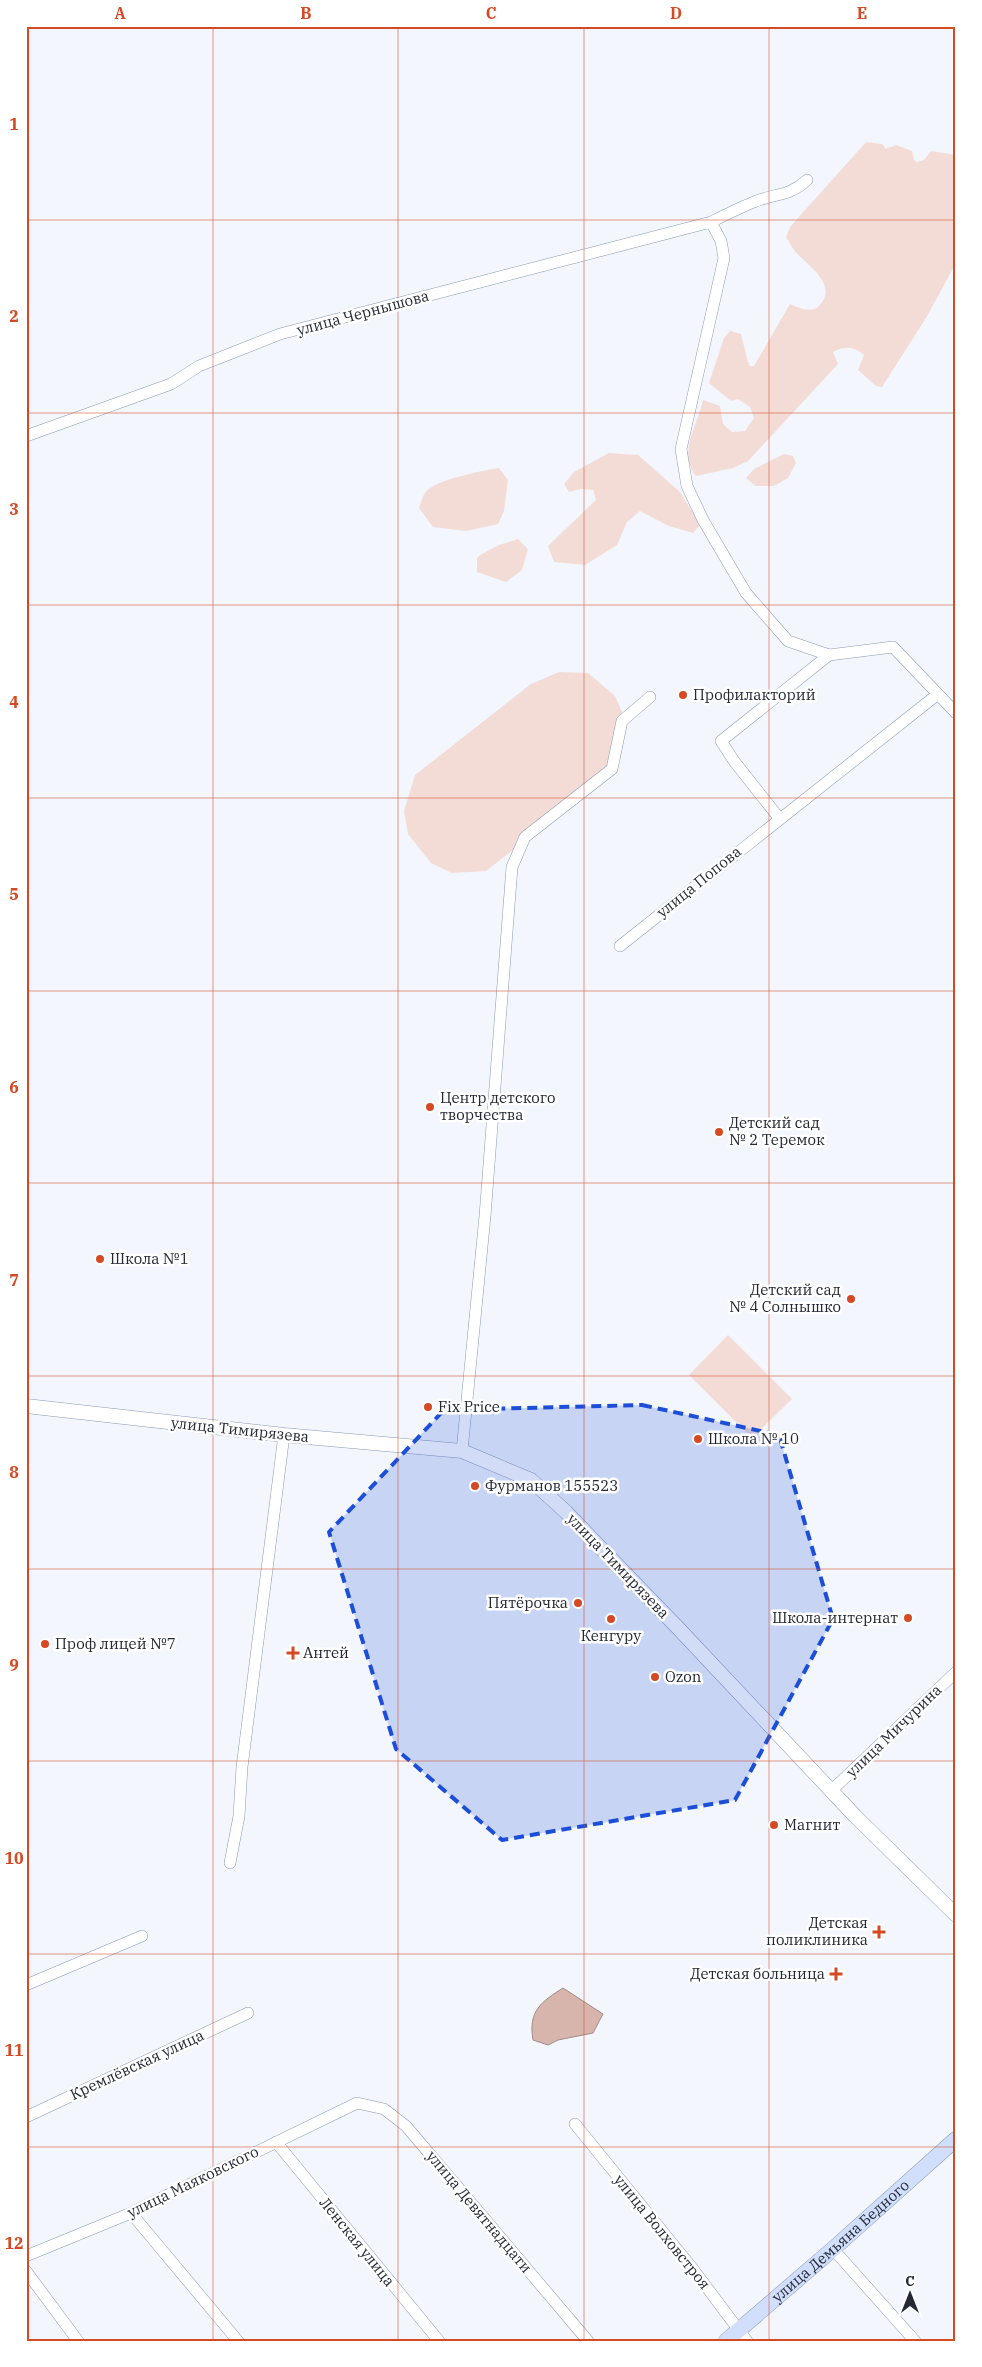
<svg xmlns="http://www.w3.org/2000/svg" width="982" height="2367" viewBox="0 0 982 2367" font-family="'IBM Plex Serif',serif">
<rect width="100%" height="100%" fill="#f3f6fc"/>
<path fill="#f3dcd6" d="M866,142L882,144L886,149L896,145L912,151L914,160L917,162L924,160L931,151L956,155V263L926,318L882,387L876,386L858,370L864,355C854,346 844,346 833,352L838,364L748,461L733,468L696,476C677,452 698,425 703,400L720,406L723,424L732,432L745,431L754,418L750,407L738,399L731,401L709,383L724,338L730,331L741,334L749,366H754L790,304C799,308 812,314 820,305C839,283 805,264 794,250C791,246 789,241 786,237L790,227Z
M609,453L638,455L680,492L700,525L693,533L669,526L640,511L627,522L617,545L585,565L554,562L548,546L596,500L593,490L581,489L569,492L564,484L574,472Z
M784,454L793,456L796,463L788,478L774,486H756L746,478L754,469Z
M499,468L508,480L504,511L498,524L466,531L433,527L419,508C421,503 422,497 425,493C435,479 482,471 499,468Z
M518,539L528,549L522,570L506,582L477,572V558L480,555L499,545Z
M559,672L588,673L615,696L627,723L616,770L486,871L452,873L431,863L408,834L404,811L415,775L531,684Z
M728,1335L792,1399L752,1438L689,1375Z"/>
<path fill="#d7b5ac" stroke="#a18b88" d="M563,1988L603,2014L593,2033L558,2040L548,2045L533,2040C528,2011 541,2002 563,1988Z"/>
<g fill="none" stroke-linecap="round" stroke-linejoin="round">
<defs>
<path id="minor" d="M711,222L721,241L724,258L681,449L687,486L703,520L746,593L788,641L829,655L893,647L956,713
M26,436L171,384L199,366L280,334L711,222C725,215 739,208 754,202C775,193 789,197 807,180
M779,818L734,761L721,741L829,655
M620,946L938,694
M462,1451L485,1216L512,867L525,837L612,769L622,721L650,697
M832,1790L956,1672
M230,1863L239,1816L242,1767L284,1435
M26,1985L142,1936
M26,2117L248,2013
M575,2124L693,2269L747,2341
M276,2142L439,2341
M131,2213L238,2341
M833,2249L915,2341
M26,2256L131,2213L357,2103L384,2109L406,2126L588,2341
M26,2271L78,2341"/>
<path id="tertiary" d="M26,1406L284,1435L462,1451L531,1480L566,1512L678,1628L855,1816L956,1915"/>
<g id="secondary">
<path id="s1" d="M726,2341L833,2249L956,2139"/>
</g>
</defs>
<use href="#minor" stroke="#8b99b5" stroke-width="12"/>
<use href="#tertiary" stroke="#8b99b5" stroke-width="15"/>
<use href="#secondary" stroke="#8b99b5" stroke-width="16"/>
<use href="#minor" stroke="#fff" stroke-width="11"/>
<use href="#tertiary" stroke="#fff" stroke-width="14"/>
<use href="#secondary" stroke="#d1dffd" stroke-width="15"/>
</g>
<path fill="#1d4ed8" fill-opacity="0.2" stroke="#1d4ed8" stroke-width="4" stroke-dasharray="10 6" stroke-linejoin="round" d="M642,1405L779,1435L833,1619L735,1800L502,1840L396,1749L329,1532L444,1410Z"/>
<path fill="none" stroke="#d44a24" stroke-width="1" stroke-opacity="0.55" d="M213,26V2341M398,26V2341M584,26V2341M769,26V2341M26,220H956M26,413H956M26,605H956M26,798H956M26,991H956M26,1183H956M26,1376H956M26,1569H956M26,1761H956M26,1954H956M26,2147H956"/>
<g fill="#d44a24" stroke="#fff" stroke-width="2">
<circle cx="683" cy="695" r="5"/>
<circle cx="430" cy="1107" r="5"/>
<circle cx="719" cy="1132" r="5"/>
<circle cx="100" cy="1259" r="5"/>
<circle cx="851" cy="1299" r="5"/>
<circle cx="428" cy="1407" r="5"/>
<circle cx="698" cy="1439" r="5"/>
<circle cx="475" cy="1486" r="5"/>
<circle cx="578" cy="1603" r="5"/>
<circle cx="908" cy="1618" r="5"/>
<circle cx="611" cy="1619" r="5"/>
<circle cx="45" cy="1644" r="5"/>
<path d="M290.5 1645.5h5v5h5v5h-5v5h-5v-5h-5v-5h5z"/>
<circle cx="655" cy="1677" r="5"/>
<circle cx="774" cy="1825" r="5"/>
<path d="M876.5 1924.5h5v5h5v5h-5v5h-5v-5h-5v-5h5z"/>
<path d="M833.5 1966.5h5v5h5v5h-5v5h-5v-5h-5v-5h5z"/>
</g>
<g text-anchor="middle" stroke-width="5" stroke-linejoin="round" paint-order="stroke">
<g font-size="15" fill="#232834" stroke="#fff">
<text transform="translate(363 313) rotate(-15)" y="5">улица Чернышова</text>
<text transform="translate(699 882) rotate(-39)" y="5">улица Попова</text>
<text transform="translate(240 1430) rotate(6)" y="5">улица Тимирязева</text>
<text transform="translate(618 1566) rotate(46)" y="5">улица Тимирязева</text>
<text transform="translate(894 1731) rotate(-44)" y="5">улица Мичурина</text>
<text transform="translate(137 2065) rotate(-25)" y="5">Кремлёвская улица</text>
<text transform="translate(193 2182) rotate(-26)" y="5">улица Маяковского</text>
<text transform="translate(479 2212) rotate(50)" y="5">улица Девятнадцати</text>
<text transform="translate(662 2232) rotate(51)" y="5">улица Волховстроя</text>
<text dy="5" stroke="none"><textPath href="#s1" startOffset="152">улица Демьяна Бедного</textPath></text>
<text transform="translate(357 2242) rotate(51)" y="5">Ленская улица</text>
</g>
<g font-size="15" fill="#232834" stroke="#fff" text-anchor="start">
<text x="693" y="700">Профилакторий</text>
<text x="440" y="1103">Центр детского<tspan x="440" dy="17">творчества</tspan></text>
<text x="729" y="1128">Детский сад<tspan x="729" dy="17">№ 2 Теремок</tspan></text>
<text x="110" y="1264">Школа №1</text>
<text x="841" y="1295" text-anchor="end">Детский сад<tspan x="841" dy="17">№ 4 Солнышко</tspan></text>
<text x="438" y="1412">Fix Price</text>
<text x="708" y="1444">Школа № 10</text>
<text x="485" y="1491">Фурманов 155523</text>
<text x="568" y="1608" text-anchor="end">Пятёрочка</text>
<text x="898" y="1623" text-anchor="end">Школа-интернат</text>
<text x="611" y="1641" text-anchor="middle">Кенгуру</text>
<text x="55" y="1649">Проф лицей №7</text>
<text x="303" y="1658">Антей</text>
<text x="665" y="1682">Ozon</text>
<text x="784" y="1830">Магнит</text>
<text x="868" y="1928" text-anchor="end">Детская<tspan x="868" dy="17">поликлиника</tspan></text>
<text x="825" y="1979" text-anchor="end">Детская больница</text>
</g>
</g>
<rect width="982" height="2367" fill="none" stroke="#ffffff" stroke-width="55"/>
<g transform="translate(910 2294)" stroke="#ffffff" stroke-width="4" paint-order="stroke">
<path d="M0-4L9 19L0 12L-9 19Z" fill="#232834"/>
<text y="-8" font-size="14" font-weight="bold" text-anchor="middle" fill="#232834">С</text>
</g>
<rect x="28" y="28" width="926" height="2312" fill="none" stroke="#d44a24" stroke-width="2"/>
<g font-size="16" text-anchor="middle" font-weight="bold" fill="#d44a24">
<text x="120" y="19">A</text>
<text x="306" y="19">B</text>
<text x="491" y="19">C</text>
<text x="676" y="19">D</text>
<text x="862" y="19">E</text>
<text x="14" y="130">1</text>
<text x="14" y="322">2</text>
<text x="14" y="515">3</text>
<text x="14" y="708">4</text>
<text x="14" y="900">5</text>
<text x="14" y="1093">6</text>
<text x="14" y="1286">7</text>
<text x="14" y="1478">8</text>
<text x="14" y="1671">9</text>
<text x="14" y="1864">10</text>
<text x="14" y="2056">11</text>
<text x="14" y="2249">12</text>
</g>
</svg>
